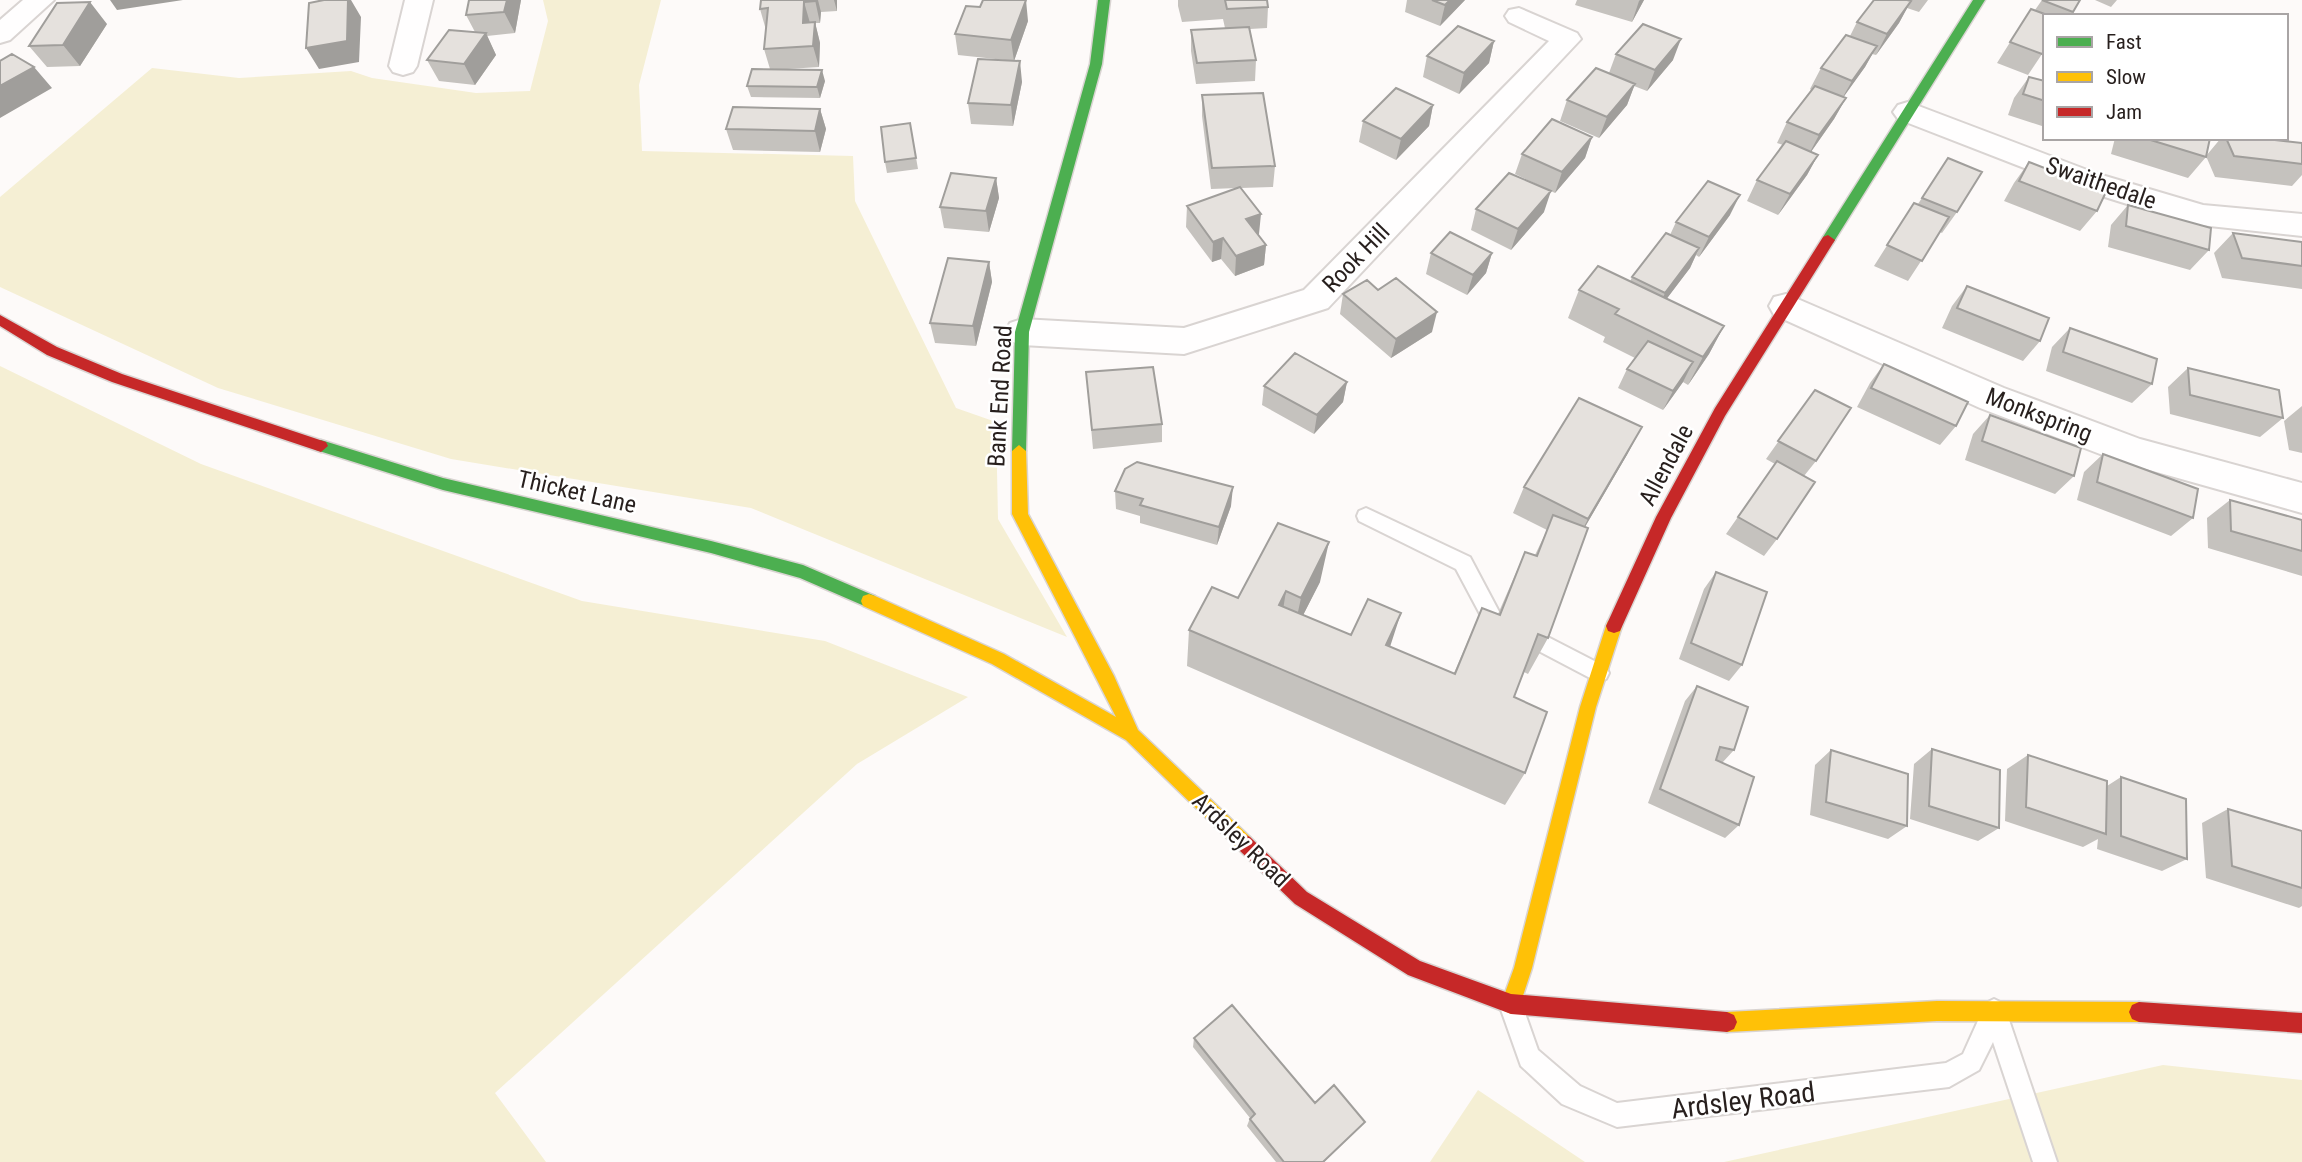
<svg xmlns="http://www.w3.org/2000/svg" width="2302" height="1162" viewBox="0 0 2302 1162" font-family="'Roboto Condensed',sans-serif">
<rect width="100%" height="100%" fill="#fdfaf9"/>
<path fill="#f5efd4" d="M543,0H661L639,85L642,151L853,156L855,201L956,408L996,422L998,519L1067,637L751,508L451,459L218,388L0,287V197L152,68L239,78L351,71L372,78L476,93L530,91L548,21Z
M0,366L201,464L582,601L825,641L968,697L857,764L495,1093L546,1162H0Z
M2163,1065L2302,1080V1162H1724Z
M1478,1090L1585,1162H1430Z"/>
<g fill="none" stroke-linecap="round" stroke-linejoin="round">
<defs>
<path id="lane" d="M1366,508L1470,557L1505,623L1502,629L1495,632L1488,629L1456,569L1359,521L1357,516L1359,511Z
M1540,633L1606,667L1609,673L1606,679L1599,682L1592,679L1533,648L1530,642L1533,636Z
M1511,992L1519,996L1538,1050L1580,1086L1617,1103L1946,1063L1963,1054L1986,1003L1994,999L2002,1003L2006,1011L2057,1162H2033L1993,1042L1979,1070L1949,1087L1617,1127L1562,1104L1521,1066L1499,1004L1503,996Z"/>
<path id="street" d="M23,0H54L10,40L0,43V20Z
M405,0H433L417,66L413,72L403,75L393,72L389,66Z
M1519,8L1577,33L1581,39L1328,308L1184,354L1022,345L1010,341L1005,332L1010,323L1022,319L1184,328L1304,290L1549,41L1509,22L1505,16L1509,10Z
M1908,102L2095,173L2203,205L2302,214V236L2191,224L2073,187L1898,119L1893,112L1898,105Z
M1786,294L2004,388L2140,439L2302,483V513L2121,462L1980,408L1774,315L1769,306L1774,297Z"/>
<path id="fast" d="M1098,0H1110L1102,64L1029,332L1026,451L1019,457L1012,451L1015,332L1090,64Z
M1973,0H1985L1833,243H1823V237Z
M321,440L443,478L711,541L803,565L875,596L877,601L875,606L869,608L800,578L711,553L443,490L316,450L314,446L316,442Z"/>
<path id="slow" d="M1019,445L1026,451L1028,514L1114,676L1138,730L1250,837L1253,843L1250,849L1244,852L1238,849L1126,740L992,664L863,606L861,601L863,596L869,594L875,596L1004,654L1116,717L1012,514V451Z
M1614,619L1620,621L1622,626L1596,707L1532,968L1518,1011L1511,1014L1504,1011L1501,1004L1514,968L1580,707L1606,626L1608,621Z
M1937,1001L2139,1002L2146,1005L2149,1012L2146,1019L2139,1022L1937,1021L1727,1032L1720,1029L1717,1022L1720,1015L1727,1012Z"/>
<path id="jam" d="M1828,235L1835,240L1725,416L1671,518L1620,631L1614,633L1608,631L1606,626L1656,517L1715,408L1823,237Z
M0,315L57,347L122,374L326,442L328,446L321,452L112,382L47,355L0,326Z
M1244,834L1250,837L1307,892L1420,961L1511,994L1727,1012L1734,1015L1737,1022L1734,1029L1727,1032L1511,1014L1408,975L1295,904L1238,849L1235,843L1238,837Z
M2139,1002L2302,1013V1033L2139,1022L2132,1019L2129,1012L2132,1005Z"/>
</defs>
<use href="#lane" stroke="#d9d4d2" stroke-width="4"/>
<use href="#street" stroke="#d9d4d2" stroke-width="4"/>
<use href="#fast" stroke="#d9d4d2" stroke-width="3"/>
<use href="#slow" stroke="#d9d4d2" stroke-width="3"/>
<use href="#jam" stroke="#d9d4d2" stroke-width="3"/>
<use href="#lane" fill="#fffefe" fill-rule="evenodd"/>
<use href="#street" fill="#fffefe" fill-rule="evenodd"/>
<use href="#fast" fill="#4caf50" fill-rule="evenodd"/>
<use href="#slow" fill="#ffc107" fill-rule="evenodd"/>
<use href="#jam" fill="#c62828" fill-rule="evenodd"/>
</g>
<path fill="#c5c2be" d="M469,0H521L515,33L487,36L496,55L475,85L439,81L427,60L475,32L466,15Z
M761,0H837V11L821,12L820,23H815L820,43L819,67L772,70L825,81L820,98L751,97L747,86L770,69L764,49L766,30L760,9Z
M1178,0H1267L1268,7L1267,28L1250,29L1256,60L1255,81L1196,84L1191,51V30L1225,28L1223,19L1182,22L1178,6Z
M1407,0H1465L1440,26L1405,12Z
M1577,0H1644L1632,22L1575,5Z
M1874,0H1928L1919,12L1907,8L1899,23L1876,55L1872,54L1865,67L1843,97L1846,98L1834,119L1811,152L1818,155L1807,175L1778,215L1747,201L1757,180L1783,145L1777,143L1787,122L1811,90L1810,89L1821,68L1850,36L1857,22Z
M2042,0H2080L2070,16H2045L2042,54L2028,75L1997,63L2031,9L2035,10Z
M2095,0H2117L2111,7Z
M1028,21L1014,61L1022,82L1013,126L971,124L968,103L1005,60L958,55L955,34Z
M107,24L80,66L47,67L29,46Z
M1494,41L1489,63L1459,94L1423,77L1427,56Z
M1616,54L1673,60L1647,91L1634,86L1627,105L1599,138L1560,121L1567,100L1609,73Z
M2029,77L2045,81V127L2008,115L2014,98Z
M1202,95L1275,166L1273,187L1241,188L1258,235L1266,245L1264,265L1235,276L1221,259L1212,262L1186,227L1187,206L1238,188L1211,189L1202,116Z
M1433,105L1429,126L1396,160L1359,142L1363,121Z
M820,109L826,129L820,152L733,150L726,129Z
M910,123L918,169L887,173L885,162Z
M1592,137L1585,158L1555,193L1515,174L1522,154Z
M2115,138H2210L2206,157L2188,178L2111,154Z
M2221,138H2257L2302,143V175L2292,186L2215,177L2206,156Z
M1948,158L1957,212L1942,233L1940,232L1908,281L1874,266L1914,203L1918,204Z
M2029,162L2097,211L2080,231L2004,201L2014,183Z
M996,178L999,198L989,232L944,228L940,207Z
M2128,205L2209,250L2190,270L2108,247L2111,225Z
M1476,209L1544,212L1511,250L1471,230Z
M1730,215L1699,257L1696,255L1690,268L1666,299L1724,326L1709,354L1688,385L1683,382L1663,410L1618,388L1627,369L1635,358L1603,342L1605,337L1568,318L1579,290L1630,282L1632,277L1670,235L1676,222Z
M2233,233L2302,242V289L2222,278L2214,253Z
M1431,253H1492L1486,273L1467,295L1426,274Z
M989,262L992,282L976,346L935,343L930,323Z
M1967,286L2040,341L2023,361L1942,328L1952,306Z
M1343,294L1432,332L1391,358L1340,314Z
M2070,328L2152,384L2132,403L2046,371L2052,347Z
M1884,364L1956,426L1940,445L1857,407L1870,383Z
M2188,368L2283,418L2260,437L2170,414L2168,387Z
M1086,372L1162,424V442L1093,449Z
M1347,382L1343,402L1314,434L1262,405L1264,386Z
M1815,390L1816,461L1804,476L1777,539L1764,556L1726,534L1775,464L1766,459Z
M2302,406V453L2289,450L2284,421Z
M1990,415L2074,476L2055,494L1965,460L1973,434Z
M1628,453L1585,527L1548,638L1528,674L1524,672L1514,697L1525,773L1505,805L1187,666L1189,630L1238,598L1320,582L1303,615L1351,635L1389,647L1454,673L1482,608L1498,614L1525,552L1535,555L1547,530L1513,513L1524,487Z
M2103,454L2193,518L2171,536L2077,500L2084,472Z
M1115,491L1231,506L1217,545L1140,523V516L1116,509Z
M2230,500L2302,520V576L2208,548L2207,518Z
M1716,572L1742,665L1729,681L1679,659L1704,589Z
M1697,686L1734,750L1722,763L1739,825L1725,838L1648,803L1685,701Z
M1932,749L1999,828L1978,841L1910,819L1914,764Z
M1831,750L1907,826L1888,839L1810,815L1815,765Z
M2028,755L2107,786L2121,777L2187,859L2162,871L2097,849L2098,839L2083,847L2005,821L2007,769Z
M2228,809L2302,831V906L2299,908L2206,878L2202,823Z
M1194,1038L1315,1103L1365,1122L1324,1162H1276L1247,1126L1250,1118L1193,1047Z"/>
<path fill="#a09e9b" d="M110,0H183L117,10Z
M348,0H351L361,17L359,62L319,69L306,48Z
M507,0H521L515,33L504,12Z
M815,0H818L821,12L820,23Z
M834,0H837V11Z
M1026,0L1028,21L1014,61L1011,40Z
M1450,0H1465L1440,26L1445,5Z
M1640,0H1644L1632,22L1639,1Z
M1911,1L1899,23L1876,55L1887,34Z
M90,2L107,24L80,66L63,45Z
M804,2L810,23H803Z
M815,22L820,43L819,67L813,46Z
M486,33L496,55L475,85L464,64Z
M1681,39L1673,60L1647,91L1655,70Z
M1494,41L1489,63L1459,94L1464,73Z
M1877,46L1865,67L1840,102L1852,81Z
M1020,61L1022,82L1013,126L1011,105Z
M34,67L52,88L0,118V86Z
M822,70L825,81L820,98L817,87Z
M1635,84L1627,105L1599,138L1607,117Z
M1846,98L1834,119L1808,156L1819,135Z
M1433,105L1429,126L1396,160L1401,139Z
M820,109L826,129L820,152L815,131Z
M1592,137L1585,158L1555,193L1562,172Z
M1818,155L1807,175L1778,215L1790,194Z
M996,178L999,198L989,232L986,211Z
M1551,191L1544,212L1511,250L1518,229Z
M1740,195L1730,215L1699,257L1709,237Z
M1261,214L1259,234L1245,239L1246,219Z
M1223,238L1221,259L1212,262L1213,242Z
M1266,245L1264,265L1235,276L1236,256Z
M1699,248L1690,268L1656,313L1665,293Z
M1492,253L1486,273L1467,295L1473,275Z
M989,262L992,282L976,346L973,326Z
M1437,312L1432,332L1391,358L1396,339Z
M1724,326L1709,354L1688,385L1703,357Z
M1693,362L1683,382L1663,410L1673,391Z
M1347,382L1343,402L1314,434L1317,415Z
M1642,427L1628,453L1575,544L1588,519Z
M1233,487L1231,506L1217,545L1219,527Z
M1329,542L1320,582L1293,635L1301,598Z
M1286,591L1280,629L1279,605Z
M1401,613L1389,650L1386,645Z"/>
<path fill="#e5e1dd" stroke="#a09e9b" stroke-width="2" d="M324,0H348L347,41L306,48L309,3Z
M469,0H507L504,12L466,15Z
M761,0H815V1L804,2L803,23L815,22L813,46L764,49L768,8L760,9Z
M983,0H1026L1011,40L955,34L966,6L980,7Z
M1225,0H1267L1268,7L1227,9Z
M1432,0H1450L1445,5Z
M1874,0H1907L1911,1L1887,34L1857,22Z
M2042,0H2080L2073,12Z
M90,2L63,45L29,46L57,3Z
M2031,9L2050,16H2045V50L2042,54L2010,42Z
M1643,24L1681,39L1655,70L1616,54Z
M1458,26L1494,41L1464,73L1427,56Z
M1249,27L1256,60L1197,63L1191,30Z
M449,30L486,33L464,64L427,60Z
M1846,35L1877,46L1852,81L1821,68Z
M12,54L34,67L0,86V61Z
M978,59L1020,61L1011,105L968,103Z
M1596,68L1635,84L1607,117L1567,100Z
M752,69L822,70L817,87L747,86Z
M2029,77L2045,81V101L2023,94Z
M1815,86L1846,98L1819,135L1787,122Z
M1396,88L1433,105L1401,139L1363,121Z
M1263,93L1275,166L1212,168L1202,95Z
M733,107L820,109L815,131L726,129Z
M1552,119L1592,137L1562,172L1522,154Z
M910,123L916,158L885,162L881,127Z
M2144,138H2210L2206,157Z
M2226,138H2257L2302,143V164L2234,156Z
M1786,141L1818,155L1790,194L1757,180Z
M1948,158L1982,172L1957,212L1922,198Z
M2029,162L2106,192L2097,211L2019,181Z
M951,173L996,178L986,211L940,207Z
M1509,173L1551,191L1518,229L1476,209Z
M1708,181L1740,195L1709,237L1676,222Z
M1240,187L1261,214L1246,219L1266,245L1236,256L1223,238L1213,242L1187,206Z
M1914,203L1949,217L1922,261L1887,245Z
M2128,205L2211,228L2209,250L2126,226Z
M1450,232L1492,253L1473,275L1431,253Z
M1666,233L1699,248L1665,293L1632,277Z
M2233,233L2302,242V266L2242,258Z
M948,258L989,262L973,326L930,323Z
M1598,266L1724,326L1703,357L1615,314L1619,309L1579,290Z
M1396,278L1437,312L1396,339L1343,294L1367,280L1378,290Z
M1967,286L2049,318L2040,341L1957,308Z
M2070,328L2157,359L2152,384L2063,352Z
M1648,341L1693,362L1673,391L1627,369Z
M1295,353L1347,382L1317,415L1264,386Z
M1884,364L1968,402L1956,426L1871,388Z
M1153,367L1162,424L1092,430L1086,372Z
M2188,368L2279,390L2283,418L2190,395Z
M1815,390L1851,408L1816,461L1778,441Z
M1579,398L1642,427L1588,519L1524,487Z
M1990,415L2081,448L2074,476L1982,441Z
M2103,454L2198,489L2193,518L2097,482Z
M1777,461L1815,482L1777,539L1738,517Z
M1137,462L1233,487L1219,527L1140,505L1143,499L1115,491L1125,469Z
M2230,500L2302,520V551L2231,531Z
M1553,515L1588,528L1548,638L1538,634L1514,697L1547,712L1525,773L1189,630L1212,587L1238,598L1278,523L1329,542L1301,598L1286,591L1279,605L1351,635L1368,599L1401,613L1386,645L1455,674L1482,608L1500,615L1525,552L1537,556Z
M1716,572L1767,592L1742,665L1691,643Z
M1697,686L1748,707L1734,750L1720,747L1716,760L1754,777L1739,825L1660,789Z
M1932,749L2000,770L1999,828L1929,806Z
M1831,750L1908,774L1907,826L1826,802Z
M2028,755L2107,781L2106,834L2026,807Z
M2121,777L2186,799L2187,859L2121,836Z
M2228,809L2302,831V888L2232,866Z
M1232,1005L1315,1103L1334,1085L1365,1122L1323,1162H1284L1250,1119L1255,1114L1194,1038Z"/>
<g text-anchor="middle" stroke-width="5" stroke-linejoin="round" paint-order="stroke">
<g font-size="24" fill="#271f1d" stroke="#fff">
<text transform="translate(2101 183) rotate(19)" y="8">Swaithedale</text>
<text transform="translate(1356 258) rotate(-46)" y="8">Rook Hill</text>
<text transform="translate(1000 396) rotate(-87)" y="8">Bank End Road</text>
<text transform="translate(2039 415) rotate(21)" y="8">Monkspring</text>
<text transform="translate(1666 465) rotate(-62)" y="8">Allendale</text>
<text transform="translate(577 492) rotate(13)" y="8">Thicket Lane</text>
<text transform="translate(1241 840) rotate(44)" y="8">Ardsley Road</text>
</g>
<g font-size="28" fill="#271f1d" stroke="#fff">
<text transform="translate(1743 1100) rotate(-7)" y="10">Ardsley Road</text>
</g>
</g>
<rect x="2043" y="14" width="245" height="126" fill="#ffffff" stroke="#a9a5a5" stroke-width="2"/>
<rect x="2057" y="37" width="35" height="10" fill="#4caf50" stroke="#a9a5a5" stroke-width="2"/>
<text x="2106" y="49" font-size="21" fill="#271f1d">Fast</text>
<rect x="2057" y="72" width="35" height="10" fill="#ffc107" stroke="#a9a5a5" stroke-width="2"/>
<text x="2106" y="84" font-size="21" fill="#271f1d">Slow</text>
<rect x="2057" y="107" width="35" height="10" fill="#c62828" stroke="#a9a5a5" stroke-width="2"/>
<text x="2106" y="119" font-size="21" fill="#271f1d">Jam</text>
</svg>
